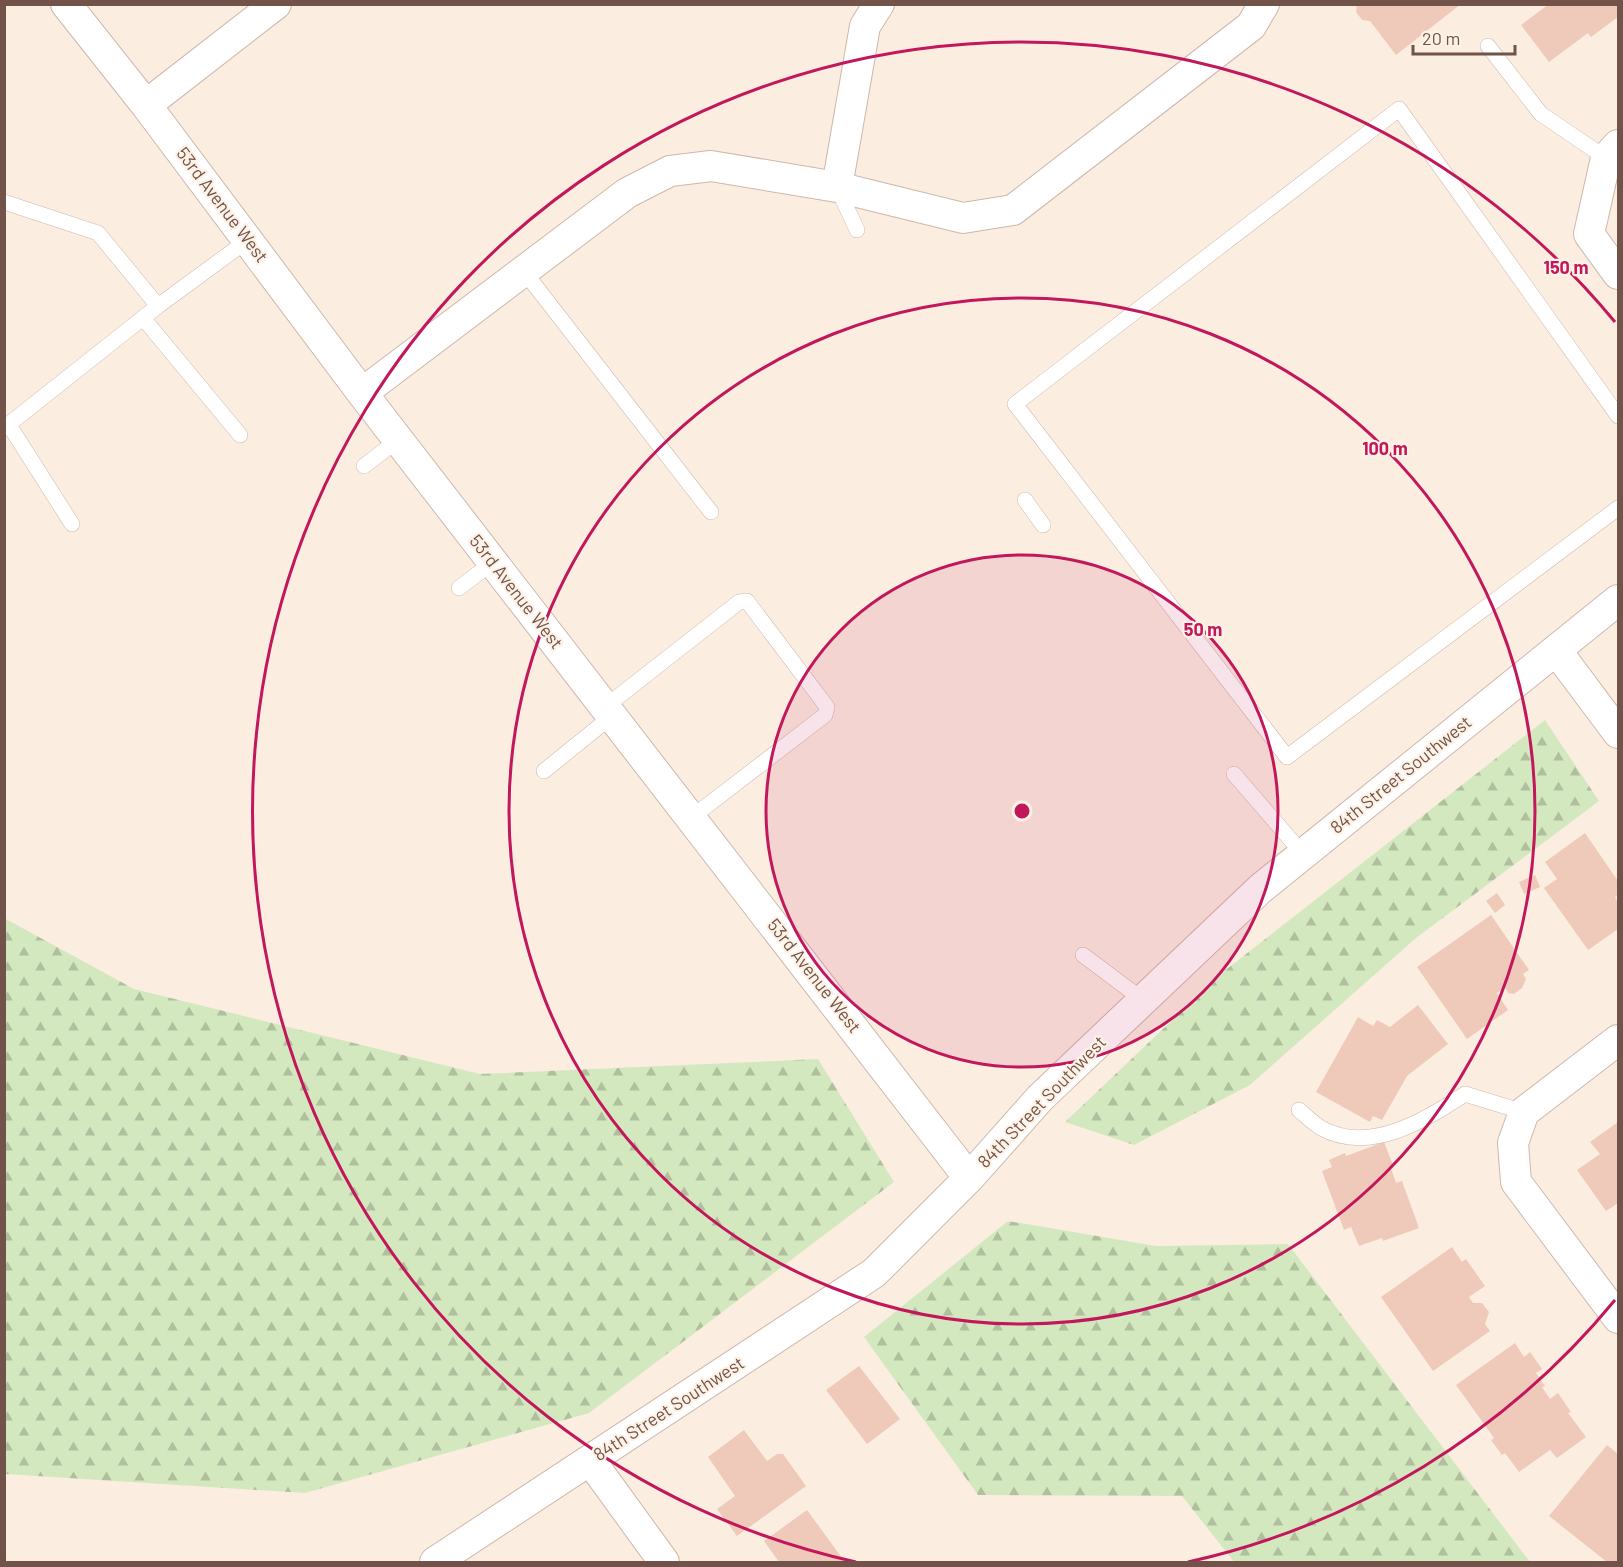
<svg xmlns="http://www.w3.org/2000/svg" width="1623" height="1567" viewBox="0 0 1623 1567" font-family="Barlow,sans-serif">
<defs>
<pattern id="forest-firs" width="22" height="20" patternUnits="userSpaceOnUse" patternTransform="scale(1.5)"><rect width="22" height="20" fill="#d4e8c0"/><path d="M5 1l3.5 6h-7zM16 11l3.5 6h-7z" fill="#b0bf9e"/></pattern>
</defs>
<rect width="100%" height="100%" fill="#fbeee1"/>
<path fill="url(#forest-firs)" d="M1545,720L1599,801L1416,938L1250,1085L1134,1145L1065,1122L1223,972Z
M4,918L134,989L480,1074L818,1059L894,1182L589,1413L305,1493L5,1474Z
M1008,1221L1156,1246L1288,1244L1530,1562H1234L1182,1496L978,1495L864,1337Z"/>
<path fill="#efc9b9" d="M1357,4H1461L1396,55L1370,21L1362,20L1356,12Z
M1549,4H1618V17L1591,37L1588,33L1549,62L1521,25Z
M1585,833L1618,881V894L1615,897L1618,903V929L1588,950L1544,888L1557,879L1545,862Z
M1535,875L1540,887L1524,894L1519,882Z
M1497,893L1505,905L1495,913L1486,901Z
M1491,915L1529,970L1523,974L1526,979L1522,988L1514,994L1508,993L1505,987L1497,993L1508,1010L1467,1039L1417,967Z
M1418,1005L1448,1044L1407,1076L1382,1120L1373,1116L1370,1122L1316,1092L1358,1017L1373,1026L1377,1020L1390,1027Z
M1618,1122V1203L1606,1211L1577,1170L1600,1154L1590,1142Z
M1384,1142L1393,1165L1390,1166L1396,1183L1402,1181L1419,1228L1383,1241L1382,1238L1359,1246L1351,1227L1344,1230L1322,1171L1332,1167L1329,1160L1345,1153L1346,1156Z
M1452,1247L1462,1262L1466,1259L1485,1286L1469,1297L1473,1303H1482L1489,1312L1485,1324L1490,1331L1433,1371L1381,1297Z
M1515,1343L1524,1357L1530,1352L1542,1369L1536,1373L1545,1386L1542,1387L1550,1399L1558,1393L1571,1412L1568,1413L1586,1437L1557,1458L1550,1450L1519,1472L1505,1453L1502,1455L1491,1440L1494,1438L1456,1385Z
M859,1366L900,1419L867,1444L826,1390Z
M744,1430L767,1461L777,1454H783L806,1486L737,1536L717,1509L735,1496L708,1457Z
M1607,1445L1618,1454V1562H1607L1549,1516Z
M807,1510L845,1562H779L764,1541Z"/>
<g fill="none" stroke-linecap="round" stroke-linejoin="round">
<defs>
<path id="service" d="M1488,46L1541,114L1606,158
M837,187L857,230
M4,202L98,233L158,306
M523,270L711,512
M143,318L240,435
M1618,416L1399,109L1015,404L1287,757L1618,508
M9,425L72,524
M4,428L158,306L248,240
M364,466L398,440
M1025,500L1043,525
M459,588L493,562
M605,707L739,602L747,601L827,707L825,715L691,818
M544,771L612,716
M1234,774L1303,854
M1083,955L1143,1000
M1299,1110C1306,1116 1313,1123 1321,1128C1370,1155 1425,1120 1465,1094L1524,1112"/>
<path id="minor" d="M66,4L146,105L362,393L969,1178
M146,105L276,4
M1618,145L1606,158L1589,234L1618,274
M837,187L865,26L879,4
M362,393L627,193L670,171L711,166L837,187L963,218L1013,210L1251,26L1264,4
M1556,650L1618,733
M1618,1040L1524,1112L1513,1143L1516,1182L1618,1318
M590,1460L664,1562
M435,1562L874,1273L969,1178L1040,1098L1260,889L1618,600"/>
</defs>
<use href="#service" stroke="#ceb7ab" stroke-width="16"/>
<use href="#minor" stroke="#ceb7ab" stroke-width="32"/>
<use href="#service" stroke="#fff" stroke-width="15"/>
<use href="#minor" stroke="#fff" stroke-width="30"/>
</g>
<circle cx="1022" cy="811" r="256" fill="#c2185b" fill-opacity=".12"/>
<g fill="none" stroke="#c2185b" stroke-width="3">
<circle cx="1022" cy="811" r="256"/>
<circle cx="1022" cy="811" r="513"/>
<path d="M1615 1300A769 769 0 0 1 1188 1562M856 1562A769 769 0 1 1 1615 322"/>
</g>
<g text-anchor="middle" stroke-width="4.5" stroke-linejoin="round" paint-order="stroke">
<g font-size="18" fill="#715349" stroke="#fef2e6">
<text transform="translate(222 205) rotate(53)" y="6">53rd Avenue West</text>
<text transform="translate(516 592) rotate(52)" y="6">53rd Avenue West</text>
<text transform="translate(1401 775) rotate(-39)" y="6">84th Street Southwest</text>
<text transform="translate(814 976) rotate(52)" y="6">53rd Avenue West</text>
<text transform="translate(1042 1102) rotate(-46)" y="6">84th Street Southwest</text>
<text transform="translate(669 1409) rotate(-33)" y="6">84th Street Southwest</text>
</g>
</g>
<circle cx="1022" cy="811" r="9" fill="#c2185b" stroke="#fef2e6" stroke-width="3"/>
<g font-size="18" text-anchor="middle" font-weight="bold" fill="#c2185b" stroke="#fef2e6" stroke-width="4.5" stroke-linejoin="round" paint-order="stroke">
<text x="1566" y="274">150 m</text>
<text x="1385" y="455">100 m</text>
<text x="1203" y="636">50 m</text>
</g>
<rect width="1623" height="1567" fill="none" stroke="#715349" stroke-width="12"/>
<path d="M1413 45v9h102v-9" fill="none" stroke="#715349" stroke-width="3"/>
<text x="1422" y="45" font-size="18" fill="#715349" stroke="#fef2e6" stroke-width="4.5" paint-order="stroke">20 m</text>
</svg>
